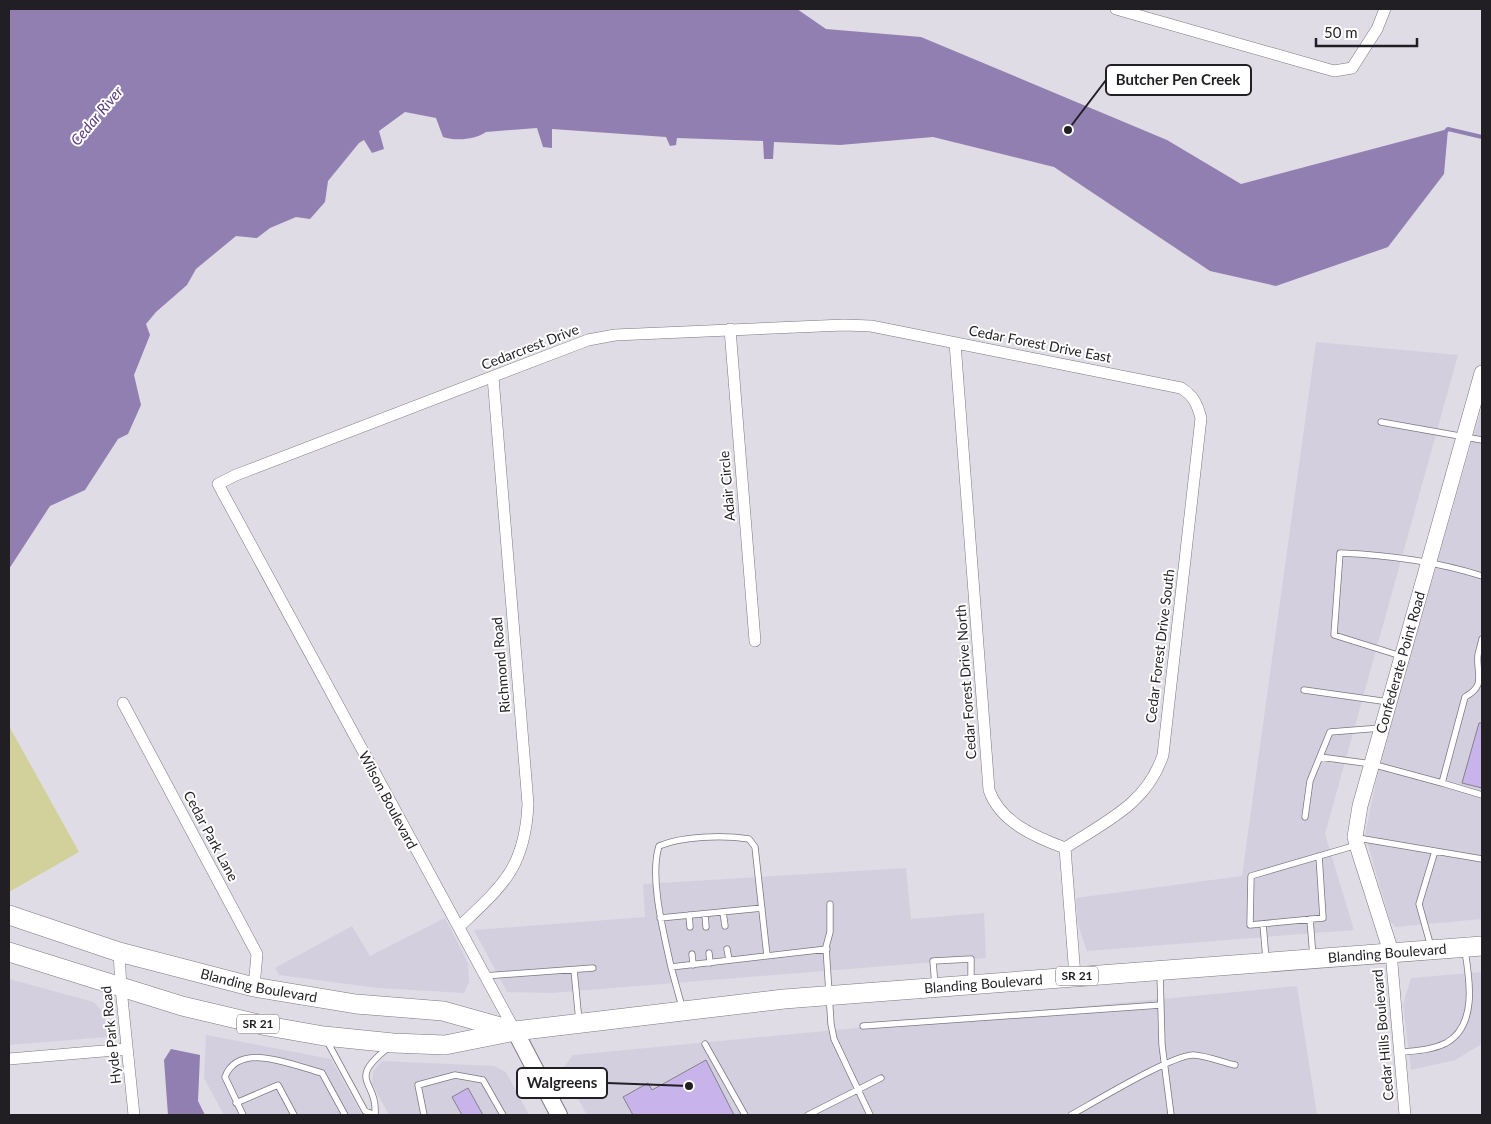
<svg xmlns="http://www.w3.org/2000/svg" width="1491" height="1124" viewBox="0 0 1491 1124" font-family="Lato,sans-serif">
<rect width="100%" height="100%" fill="#dfdce5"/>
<path fill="#d4cfdf" d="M1316,342L1458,355L1325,834L1354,930L1087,951L1078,925L1076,898L1242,876Z
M1482,406V919L1396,927L1390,921L1365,835L1381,757Z
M906,868L911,919L984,913L986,958L551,993L507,992L474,930L645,917L643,884Z
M445,918L468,963L469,982L464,993L378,988L279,975L275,968L352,926L370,956Z
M1482,972V1044L1455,1060L1411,1070L1403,1004L1411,978Z
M9,979L94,1002L105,1015L107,1037L9,1045Z
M1297,986L1317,1115H587L565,1075L564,1067L573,1055Z
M206,1035L331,1059L362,1115H224L204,1078Z
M382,1061L494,1066L506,1072L529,1115H389L372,1084L373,1071Z"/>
<path fill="#d2d19c" d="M9,726L79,852L9,892Z"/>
<path fill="#927fb1" d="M9,9H797L826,29L921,37L1167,140L1241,184L1448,129L1444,174L1388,247L1276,286L1210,271L1054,167L933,137L840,145L774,142L773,159H764L763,141L677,138L676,145L670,146L666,137L552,129V148L543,147L537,128L486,132C475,140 455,141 443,137L436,118L405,112L379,131L384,149L372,153L364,140L359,143L328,181L325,202L310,219L296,217L270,228L257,238L236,236L196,269L187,285L156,312L146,324L150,335L134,375L141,405L128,434L118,439L85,490L50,506L9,569Z
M171,1049L200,1055L198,1101L205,1115H168L164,1060Z"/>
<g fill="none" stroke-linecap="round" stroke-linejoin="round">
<path stroke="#927fb1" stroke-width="4" d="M1446,131L1448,129L1482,137"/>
</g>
<path fill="#c8b4ea" stroke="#838189" d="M1479,723H1482V788L1462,783Z
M706,1060L734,1115H633L623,1097L648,1083L652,1090Z
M468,1088L483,1115H462L452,1097Z"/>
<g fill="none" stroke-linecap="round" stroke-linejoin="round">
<defs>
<path id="service" d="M1381,422L1482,440
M1401,656L1334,635L1340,553C1389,555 1435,561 1482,576
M1304,690L1389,702
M1320,757L1372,764L1442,783L1465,697C1487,685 1476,674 1478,655C1479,650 1481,644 1482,639
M1442,783L1482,795
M1305,817L1310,781L1330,732L1381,728
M1358,838L1482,859
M1319,856L1323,918L1250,925L1251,876L1357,845
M830,904V932L826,947L831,1024L834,1039L870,1115
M723,912L725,926
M705,914L706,927
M689,915L690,927
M660,918L762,908
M1310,919L1313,957
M1263,924L1266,959
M1431,947L1419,904L1435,851
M727,949L729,960
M709,953L710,963
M692,954L693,965
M671,967C664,934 649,878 659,846C682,836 724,835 749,839L755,847L767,956
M574,970L579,1021
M1160,973L1162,1045L1171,1115
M484,976L593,968
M935,986L933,961L971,959V982
M682,1007L671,967L827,949
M863,1026L1161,1005
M327,1041L365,1111L375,1115
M705,1044L745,1115
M1400,1052C1415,1051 1432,1050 1446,1043C1477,1026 1470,981 1465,951
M236,1103L278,1085L294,1115
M243,1115L225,1077C239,1040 295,1066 322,1073L345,1115
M375,1115C378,1079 345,1082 389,1047
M424,1115L418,1085L455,1075L483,1080L503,1115
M808,1115L881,1078
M1071,1115C1093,1103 1173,1054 1194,1055C1207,1056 1222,1062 1235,1065"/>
<path id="minor" d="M1116,9L1334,71L1352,68L1377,29L1385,9
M730,329L755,641
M955,343L989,790C1000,822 1035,837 1065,848
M123,703L257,954L254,987
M1065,848L1075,976
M459,927C503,885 525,868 528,804L493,377
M119,952L121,988L134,1115
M1391,952L1405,1115
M515,1031L218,484L236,475L588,340L615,335L844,325L871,326L1181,388C1194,396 1197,404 1201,418L1163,755C1147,804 1106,821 1065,848
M9,1059L127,1049"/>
<g id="tertiary">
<path id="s1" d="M1391,952L1357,845L1355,837L1360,806L1482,373"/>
</g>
<path id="secondary" d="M515,1031L559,1115"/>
<g id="primary">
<path id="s2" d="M9,915L119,952L254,987L356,1004L443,1011L511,1030"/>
<path id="s3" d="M9,952L182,1006L267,1026L324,1036L393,1043L445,1045L515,1031L784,999L1482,946"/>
</g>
</defs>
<use href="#service" stroke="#7b7880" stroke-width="7"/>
<use href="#minor" stroke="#7b7880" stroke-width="12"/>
<use href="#tertiary" stroke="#7b7880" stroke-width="16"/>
<use href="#secondary" stroke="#7b7880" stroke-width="18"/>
<use href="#primary" stroke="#7b7880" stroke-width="20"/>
<use href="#service" stroke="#fff" stroke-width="5.5"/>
<use href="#minor" stroke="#fff" stroke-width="11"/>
<use href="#tertiary" stroke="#fff" stroke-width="15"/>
<use href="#secondary" stroke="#fff" stroke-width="16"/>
<use href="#primary" stroke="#fff" stroke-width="19"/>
</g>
<g text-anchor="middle" stroke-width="4" stroke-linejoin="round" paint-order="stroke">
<g fill="#fff" stroke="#646265" stroke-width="1">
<rect x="1056" y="966.5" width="42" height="19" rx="4"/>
<rect x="237" y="1014.5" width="42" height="19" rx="4"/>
</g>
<g font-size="12" font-weight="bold" fill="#211f23">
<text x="1077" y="980">SR 21</text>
<text x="258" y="1028">SR 21</text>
</g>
<g font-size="14" fill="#211f23" stroke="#fff">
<text transform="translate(1040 344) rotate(11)" y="5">Cedar Forest Drive East</text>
<text transform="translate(530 347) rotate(-21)" y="5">Cedarcrest Drive</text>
<text transform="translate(727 486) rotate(-95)" y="5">Adair Circle</text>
<text transform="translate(1160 646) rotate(-83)" y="5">Cedar Forest Drive South</text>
<text dy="5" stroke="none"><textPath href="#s1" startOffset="301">Confederate Point Road</textPath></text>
<text transform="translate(501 665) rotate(-95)" y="5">Richmond Road</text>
<text transform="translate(966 682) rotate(-94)" y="5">Cedar Forest Drive North</text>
<text transform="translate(388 800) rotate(62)" y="5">Wilson Boulevard</text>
<text transform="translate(211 836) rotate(62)" y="5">Cedar Park Lane</text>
<text dy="5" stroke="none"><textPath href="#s3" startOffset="1395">Blanding Boulevard</textPath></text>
<text dy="5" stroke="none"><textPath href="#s3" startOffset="990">Blanding Boulevard</textPath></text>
<text dy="5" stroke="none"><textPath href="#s2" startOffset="260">Blanding Boulevard</textPath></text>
<text transform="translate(111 1035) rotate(-96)" y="5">Hyde Park Road</text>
<text transform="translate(1383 1035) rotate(-95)" y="5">Cedar Hills Boulevard</text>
</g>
<g font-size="15" font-style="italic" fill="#5b3f80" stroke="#fff">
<text transform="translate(97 116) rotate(-50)" y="5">Cedar River</text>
</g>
</g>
<path fill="none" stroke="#211f23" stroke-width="2" d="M1068 130L1106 80M689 1086L607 1083"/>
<g fill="#211f23" stroke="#fff" stroke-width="2">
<circle cx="1068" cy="130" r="5"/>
<circle cx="689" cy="1086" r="5"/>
</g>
<g fill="#fff" stroke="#211f23" stroke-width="2">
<rect x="1106" y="65" width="145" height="30" rx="5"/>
<rect x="517" y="1068" width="90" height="30" rx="5"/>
</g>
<g font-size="15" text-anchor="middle" font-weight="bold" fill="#211f23">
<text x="1178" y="85">Butcher Pen Creek</text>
<text x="562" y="1088">Walgreens</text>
</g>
<rect width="1491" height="1124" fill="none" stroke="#211f23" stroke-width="20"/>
<path d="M1316 38v8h101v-8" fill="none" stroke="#211f23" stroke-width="2.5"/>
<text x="1324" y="38" font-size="15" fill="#211f23" stroke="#ffffff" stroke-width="4" paint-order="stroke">50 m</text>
</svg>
